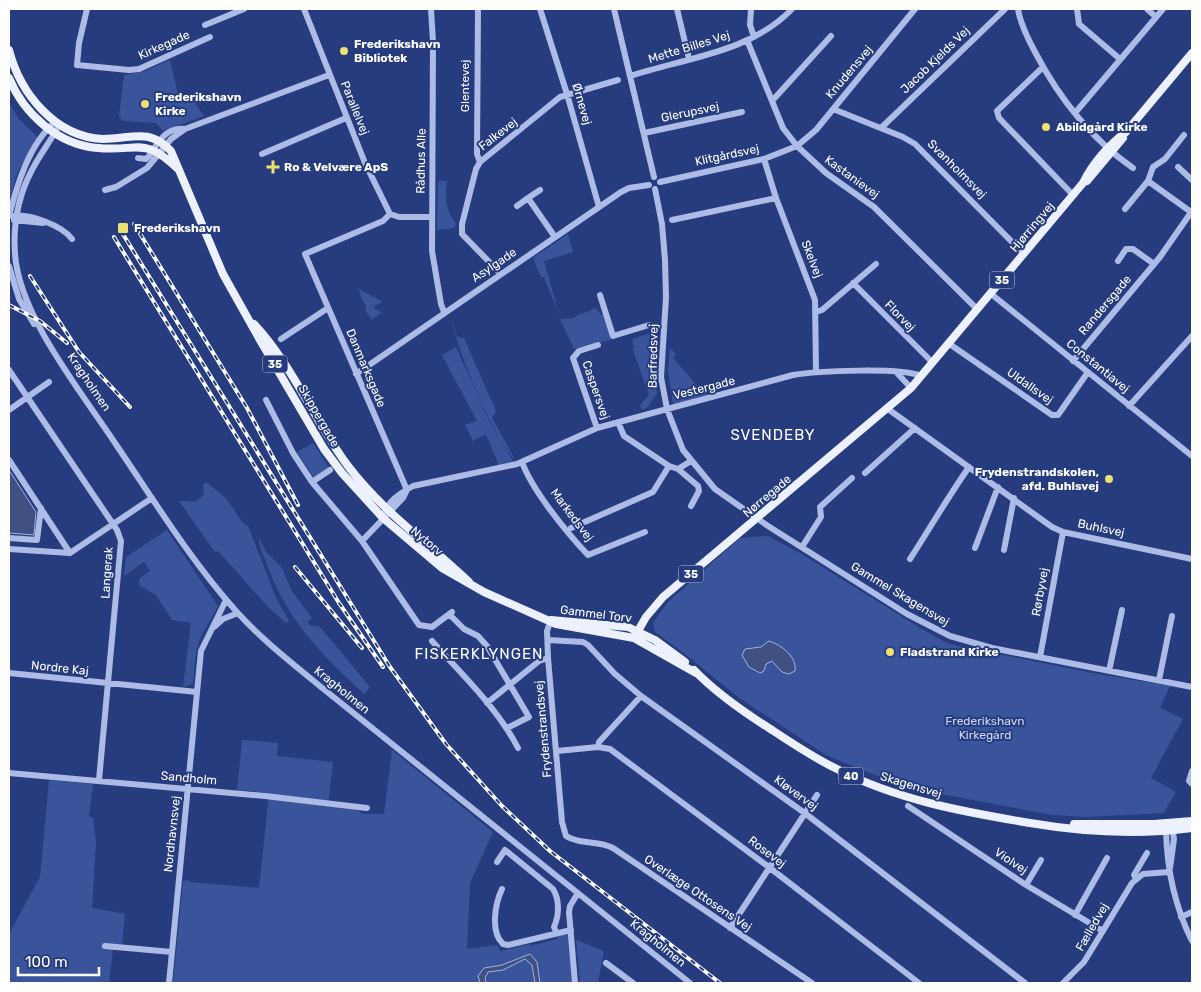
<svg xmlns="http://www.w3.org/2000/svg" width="1201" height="992" viewBox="0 0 1201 992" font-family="Rubik,sans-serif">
<rect width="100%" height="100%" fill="#263c7f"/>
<path fill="#3a549c" d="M170,60L179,99L193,100L204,116L163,131L156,123L123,121L119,117L124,75L145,71Z
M9,103L19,119L38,138L17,173L9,202Z
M438,181H447C445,198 445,210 456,224L454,228L437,230Z
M568,234L573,252L544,261L559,314L544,277H541L533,258Z
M359,289L383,302L374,306L375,309L382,312L372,320L365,310L366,306L360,295Z
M595,308L604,317L611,337L610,340L574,349L560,319L574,318C580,312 588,313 595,308Z
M450,314L457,337L464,338L496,411L492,418L516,461C490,434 458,351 450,314Z
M657,331L655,370L657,393L647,408L642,410L640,405L649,395L633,350L634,347L632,339Z
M456,347L490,423L513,461L499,466L486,434L474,440V443L465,425L477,421L442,355Z
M670,348L676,354L673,358L700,389L704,387L707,395L673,405L668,371Z
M313,443L329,468L314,478L297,452Z
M206,482L226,498L242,522L248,526L276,598L289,621L286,623L268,607L218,551L215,552L179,501C190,501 195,505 204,494L203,484Z
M167,530L218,606L200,639L196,652L193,684L183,687L191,623L172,620L156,595L140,586L139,579L150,571L144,562L124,576L126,557Z
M768,536L800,553L920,628L949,644L1092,673L1170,686L1160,708L1183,719L1151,778L1176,792L1164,813L1086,817L1052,815L925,791L872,774L826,755L738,697L676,647L655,632L653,623L668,602L740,538Z
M259,538L266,552L282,568L292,591L312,618L308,621L309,625L320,627L370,687L364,694C319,652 285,618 265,559C262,553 258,543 259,538Z
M242,740L278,743L277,756L333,762L328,806L357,809L362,814H384L392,750L493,832L470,883L467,949L497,945L500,951L530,944L531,946L557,939V935L568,933L572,983H173L183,881L188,880L190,882L259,888L269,793L237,790Z
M49,780L93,784L89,816L93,818L96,842L92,908L125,914L122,945L113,950L109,983H9V934L40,877Z
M576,940L604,951L598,983H580Z"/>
<path fill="#405082" stroke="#a0b4e6" d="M9,470L36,512L34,535L9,533Z
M769,641C781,645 797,656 795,671L789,674L782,672L772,661L766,664L764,671L760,673L749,667L742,655L745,649L761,647Z
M530,954L537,962L540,983H535L532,965L525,959L503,970L488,972L485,978L486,983H480L478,976L484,968L502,965Z"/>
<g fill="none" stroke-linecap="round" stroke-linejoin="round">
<path stroke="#acbce6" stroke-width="6" d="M87,9L79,43L77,65L129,70L139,69L210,37
M304,9L365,163L390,214
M431,9L433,42L432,251L441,304L444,312
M478,9L477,154L480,162
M540,9L567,94L599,207
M614,9L654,177
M677,9L689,59
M751,9L750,25L754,37
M1018,9C1020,23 1028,39 1035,52C1059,98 1090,138 1133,168
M1077,9L1079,24L1120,59
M1147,9L1156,17
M205,25L244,9
M747,40L783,128L797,146L826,173L874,207L977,309
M1043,67L997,111L999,118L1073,195
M630,76C684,58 750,53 792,9
M772,101L831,36
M833,109L903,137L915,144L1024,254
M1075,113L1163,9
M59,125C51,141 40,154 32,170C18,196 13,225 15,254C19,316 83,394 117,446C155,502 191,561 236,611C262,640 292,663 321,687L690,983
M881,128L1005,9
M644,133L742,112
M262,154L346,118
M138,158L146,159L149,156C158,143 166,126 185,129
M764,159L776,198L815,300L816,371
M1178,167L1192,180
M1148,181L1191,212
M660,182L764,159L797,146L816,130L915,9
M655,189L662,224L665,260L666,297L661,377L667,409L683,450L715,489L768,526L907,614L950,636L992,648L1192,687
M105,190L116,187L147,168L171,139L185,129L329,75
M540,190L528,198L555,237
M517,206L528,198
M1125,209L1148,181L1153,167L1165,159L1184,135
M390,214L383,221L305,254L407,490
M390,214L399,217H431
M9,216C17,185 29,144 55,122
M12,216C29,213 63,226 72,239
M14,220L43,223
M672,220L776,198
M1118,261L1126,249H1133L1154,264
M9,266L19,299L34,324
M501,274L462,234V224L476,169L480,162L560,97L618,80
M853,283L932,362
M990,293L1192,456
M600,295L613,336L649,325
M816,312L822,310L876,264
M281,339L328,308
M948,343L1052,415H1058L1088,372
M1073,361L1160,257L1192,211
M9,370L117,530L121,541L99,780
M897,373L911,388
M356,374L621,192L629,188L649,185
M266,400L293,453L312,482L362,541L419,625L432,627L452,612
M1129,406L1192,336
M888,409L1052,527L1063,532L1192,559
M9,410L49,382
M618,422L624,436L669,466L678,469L698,486L699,491L691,506
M597,428L573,358L579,351L598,345
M9,460L70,553
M522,462C532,490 567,533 588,555L645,532
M678,469L691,461
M865,473L915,428
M312,482L330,470
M383,518C387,501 399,494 413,486L517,464L597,428L793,375C816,371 901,367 921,376
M571,528L653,492L669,466
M9,538L37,540L41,508
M362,541L403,498L407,490
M802,547L821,517L820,507L852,478
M975,548L998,487
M9,549L70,553L152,498
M1004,550L1014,498
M910,559C930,528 948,497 969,467
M449,614L464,629L478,636L487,646L529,717L507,728
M551,620L547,631L548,658L562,822L566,836C580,845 598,840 613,848L812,983
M214,627L223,619L238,613
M548,640L583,642L588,645L615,674L641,696L806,814L1025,983
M432,641C462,675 497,707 518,748
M1040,657L1063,532
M1109,671L1122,610
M9,673L197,692
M1159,680L1172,616
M487,703L539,661L548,658
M598,747L610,749L770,868L919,983
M557,751L598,747L599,742L641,696
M1192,771L1189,781L1192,784
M9,773L265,796L367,808
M908,806L1026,885L1103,931
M1168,827L1166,831C1167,870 1174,905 1192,941
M497,862L505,850L553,889C560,900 559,916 554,927L556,932
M1170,868L1174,839L1172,827
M1136,879L1134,875L1147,853
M1026,885L1041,860
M502,889C495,904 490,932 503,944L508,945L571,930
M1075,915L1107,858
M1181,917L1192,912
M730,928L817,795
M105,946L172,952
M606,963L633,983
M169,983L201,651L226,600
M575,983L569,912L570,906L578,893
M1063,983L1084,962L1132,883L1143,874L1169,872"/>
<path stroke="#edf0fd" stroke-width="8" d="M9,50C20,93 55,137 103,139C132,139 148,127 171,151L223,274L260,340L324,449L342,473L383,518L442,568L484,592L556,624L634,638L696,673
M9,78C24,114 58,145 98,148C139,152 143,135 179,170
M1087,181L1123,138
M254,324C293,366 314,420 348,466C382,511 428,543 469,582
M551,620L628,627L655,640L685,662
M634,638L646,617L663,597L911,388L1083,183C1093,163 1108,146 1126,132L1192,53
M694,670C716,693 745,713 772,730C793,744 814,758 837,769C897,800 964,812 1030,823C1083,832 1138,835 1192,828
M1074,824H1154L1192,821"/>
<defs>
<path id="rail" d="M134,224L247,408L298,505
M121,231L390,667L446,744L502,806L550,851L720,983
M114,237L339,603L383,667
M30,276L79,352L130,407
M9,305L40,321L67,343
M295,567L362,648"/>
</defs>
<use href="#rail" stroke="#fff" stroke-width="4"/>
<use href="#rail" stroke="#263c7f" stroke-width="2" stroke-dasharray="5.5" stroke-linecap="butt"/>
</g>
<g fill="#efe171" stroke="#263c7f" stroke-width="2">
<circle cx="344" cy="51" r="5"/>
<circle cx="145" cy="104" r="5"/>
<circle cx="1046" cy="127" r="5"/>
<path d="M270.5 159.5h5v5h5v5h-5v5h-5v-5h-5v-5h5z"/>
<rect x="117" y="222" width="12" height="12" rx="2.5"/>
<circle cx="1109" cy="479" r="5"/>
<circle cx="890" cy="652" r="5"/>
</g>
<g text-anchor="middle" stroke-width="4" stroke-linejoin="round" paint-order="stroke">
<g fill="#263c7f" stroke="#bec4d9" stroke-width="1">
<rect x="989.5" y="271.5" width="25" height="17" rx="4"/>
<rect x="262.5" y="355.5" width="25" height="17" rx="4"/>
<rect x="678.5" y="565.5" width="25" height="17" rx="4"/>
<rect x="838.5" y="767.5" width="25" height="17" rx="4"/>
</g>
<g font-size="11" font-weight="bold" fill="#fff">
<text x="1002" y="284">35</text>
<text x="275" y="368">35</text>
<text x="691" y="578">35</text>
<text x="851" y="780">40</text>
</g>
<g font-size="12" font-weight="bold" fill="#fff" stroke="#263c7f" text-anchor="start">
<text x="354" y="48">Frederikshavn<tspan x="354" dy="14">Bibliotek</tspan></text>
<text x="155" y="101">Frederikshavn<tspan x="155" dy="14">Kirke</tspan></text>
<text x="1056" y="131">Abildgård Kirke</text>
<text x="284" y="171">Ro &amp; Velvære ApS</text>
<text x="134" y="232">Frederikshavn</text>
<text x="1099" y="476" text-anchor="end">Frydenstrandskolen,<tspan x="1099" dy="14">afd. Buhlsvej</tspan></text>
<text x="900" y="656">Fladstrand Kirke</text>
</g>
<g font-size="12" fill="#fff" stroke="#263c7f">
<text transform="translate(164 45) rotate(-24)" y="4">Kirkegade</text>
<text transform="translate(689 47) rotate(-17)" y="4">Mette Billes Vej</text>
<text transform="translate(935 60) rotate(-44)" y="4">Jacob Kjelds Vej</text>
<text transform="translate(849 72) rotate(-50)" y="4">Knudensvej</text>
<text transform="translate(465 86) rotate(-90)" y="4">Glentevej</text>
<text transform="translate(582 104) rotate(74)" y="4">Ørnevej</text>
<text transform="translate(355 108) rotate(68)" y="4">Parallelvej</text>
<text transform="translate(690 112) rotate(-12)" y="4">Glerupsvej</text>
<text transform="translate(498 134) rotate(-38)" y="4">Falkevej</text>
<text transform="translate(727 155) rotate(-12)" y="4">Klitgårdsvej</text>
<text transform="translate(421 161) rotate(-89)" y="4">Rådhus Alle</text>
<text transform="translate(957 169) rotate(45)" y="4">Svanholmsvej</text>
<text transform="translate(852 177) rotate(36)" y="4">Kastanievej</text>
<text transform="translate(1032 227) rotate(-50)" y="4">Hjørringvej</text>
<text transform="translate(812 259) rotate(69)" y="4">Skelvej</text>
<text transform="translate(494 265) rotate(-34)" y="4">Asylgade</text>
<text transform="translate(1105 305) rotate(-50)" y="4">Randersgade</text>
<text transform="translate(900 316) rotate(46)" y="4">Florvej</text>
<text transform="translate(653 356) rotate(-89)" y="4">Barfredsvej</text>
<text transform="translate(1098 366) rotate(39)" y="4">Constantiavej</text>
<text transform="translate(366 368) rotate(67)" y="4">Danmarksgade</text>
<text transform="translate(89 382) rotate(56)" y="4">Kragholmen</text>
<text transform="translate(1030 386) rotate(35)" y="4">Uldallsvej</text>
<text transform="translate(704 388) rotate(-14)" y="4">Vestergade</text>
<text transform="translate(596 390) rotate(71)" y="4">Caspersvej</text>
<text transform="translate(319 416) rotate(60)" y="4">Skippergade</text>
<text transform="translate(767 496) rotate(-40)" y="4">Nørregade</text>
<text transform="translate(572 515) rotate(53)" y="4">Markedsvej</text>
<text transform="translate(1101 528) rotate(12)" y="4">Buhlsvej</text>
<text transform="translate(427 541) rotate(40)" y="4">Nytorv</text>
<text transform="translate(107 573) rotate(-86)" y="4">Langerak</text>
<text transform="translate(1040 592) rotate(-80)" y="4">Rørbyvej</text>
<text transform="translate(900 594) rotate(31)" y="4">Gammel Skagensvej</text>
<text transform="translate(596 614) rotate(7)" y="4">Gammel Torv</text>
<text transform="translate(60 668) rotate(6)" y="4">Nordre Kaj</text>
<text transform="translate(342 690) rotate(39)" y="4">Kragholmen</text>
<text transform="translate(543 729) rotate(-95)" y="4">Frydenstrandsvej</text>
<text transform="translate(189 778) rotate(5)" y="4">Sandholm</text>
<text transform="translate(911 785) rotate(17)" y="4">Skagensvej</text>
<text transform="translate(796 793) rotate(36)" y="4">Kløvervej</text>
<text transform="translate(172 834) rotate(-84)" y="4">Nordhavnsvej</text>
<text transform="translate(767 852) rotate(37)" y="4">Rosevej</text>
<text transform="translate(1011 861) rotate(34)" y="4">Violvej</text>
<text transform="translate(698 893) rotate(34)" y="4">Overlæge Ottosens Vej</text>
<text transform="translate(1092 927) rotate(-60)" y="4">Fælledvej</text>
<text transform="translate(658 943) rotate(39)" y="4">Kragholmen</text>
</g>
<g font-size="12" fill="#cfd9f5" stroke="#263c7f">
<text x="985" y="725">Frederikshavn<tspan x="985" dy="14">Kirkegård</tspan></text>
</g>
<g font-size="15" letter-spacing="1" fill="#fff" stroke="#263c7f">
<text x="773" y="440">SVENDEBY</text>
<text x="479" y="659">FISKERKLYNGEN</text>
</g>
</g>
<rect width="1201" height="992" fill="none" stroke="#ffffff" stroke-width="20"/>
<path d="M18 967v8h81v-8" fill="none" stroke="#ffffff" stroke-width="2.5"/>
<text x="25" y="967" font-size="15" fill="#ffffff" stroke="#263c7f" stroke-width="4" paint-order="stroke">100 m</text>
</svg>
